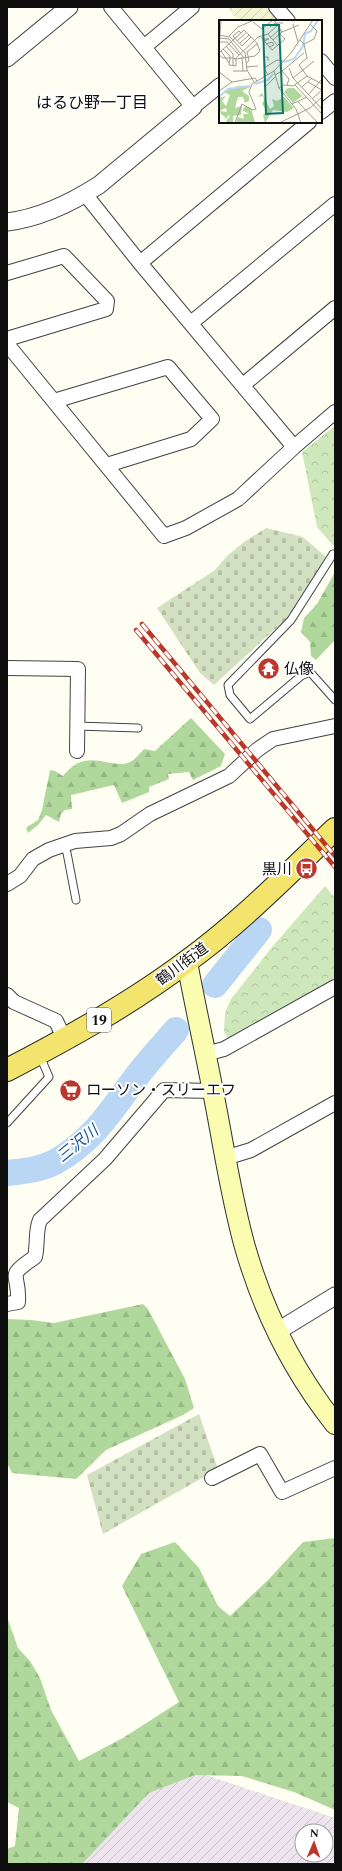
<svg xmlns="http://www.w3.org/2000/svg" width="342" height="1871" viewBox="0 0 342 1871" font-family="Spectral,'Noto Sans JP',serif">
<defs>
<pattern id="industrial-furrows" width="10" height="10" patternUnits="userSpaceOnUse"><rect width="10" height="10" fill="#ede4ed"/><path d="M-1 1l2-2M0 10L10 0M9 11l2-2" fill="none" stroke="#cac2ca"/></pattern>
<pattern id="farmland-furrows" width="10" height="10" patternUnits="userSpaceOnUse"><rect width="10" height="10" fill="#f3f4d3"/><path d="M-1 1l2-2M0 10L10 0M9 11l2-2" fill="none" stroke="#cfd0b4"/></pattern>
<pattern id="forest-firs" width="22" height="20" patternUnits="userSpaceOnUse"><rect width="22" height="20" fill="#b0d89c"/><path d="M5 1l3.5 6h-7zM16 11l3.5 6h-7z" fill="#96b885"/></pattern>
<pattern id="cemetery-stones" width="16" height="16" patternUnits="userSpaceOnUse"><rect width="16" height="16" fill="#d3e1c3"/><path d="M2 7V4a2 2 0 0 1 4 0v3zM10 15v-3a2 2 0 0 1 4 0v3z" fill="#b4c0a6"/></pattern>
<pattern id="park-crowns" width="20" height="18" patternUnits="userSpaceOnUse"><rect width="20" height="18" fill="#cee8bc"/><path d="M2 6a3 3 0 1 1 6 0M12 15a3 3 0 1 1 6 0" fill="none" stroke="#b0c6a0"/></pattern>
</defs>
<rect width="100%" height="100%" fill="#fefef2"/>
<path fill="url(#industrial-furrows)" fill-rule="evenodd" d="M191,1770L335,1818V1864H78L144,1790ZM302,1831H326V1855H302Z"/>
<path fill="url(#farmland-furrows)" d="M227,7H267L278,21H238Z"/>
<path fill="url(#forest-firs)" d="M335,572V640L316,660L311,656L310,642L301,632L304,618L317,604Z
M191,718L225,754L221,766L193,780L189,772L168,774L169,779L149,787V792L122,803L114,785L71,795L72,809L65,810L61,814L59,822L46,815L38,825L28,833L26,828L38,820L42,810L50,770L55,771L63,776C78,758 89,758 111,763C118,764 124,765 130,762C135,760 140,753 144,749L155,751Z
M143,1304L148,1309L185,1379L194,1408L183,1415L106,1450L76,1479L12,1473L7,1463V1319L31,1320L54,1323Z
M335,1538V1810L294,1792L242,1776L195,1775L149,1793L82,1864H7V1849L15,1846L19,1808L7,1802V1617L18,1648L30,1661L40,1678L51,1710L79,1761L123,1738L179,1702L122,1586L141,1554L175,1542L199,1568L218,1606L230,1616L269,1579L303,1542Z"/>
<path fill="url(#cemetery-stones)" d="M266,528L303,537L326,557L288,617L214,685L200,673L157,608L215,570L228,555L244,542Z
M199,1414L218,1469L103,1534L87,1475Z"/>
<path fill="url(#park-crowns)" d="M335,426V548L317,527L302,452Z
M325,886L335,898V978L229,1039L224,1032L225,1013L231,999L273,946Z"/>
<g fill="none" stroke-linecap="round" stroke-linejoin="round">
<path stroke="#b9d6f4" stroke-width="26" d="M215,985L259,930
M7,1173C23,1171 40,1170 55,1162C95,1140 113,1107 140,1072C152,1057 164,1044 176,1030"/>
<defs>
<path id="service" d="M333,554L291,620L228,685L230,695L250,719L301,676L310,672L335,700
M77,726L138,728
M64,845L67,853L76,900
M7,1123L49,1077L40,1056"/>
<path id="minor" d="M111,7L193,107L220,85
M276,7L288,21
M144,47L192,7
M321,61L335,78
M321,112L335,101
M85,194L140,263L294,447
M140,263L309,122
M7,273L64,256L107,301L106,309L7,339
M191,323L335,204
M7,344L164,536L186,528L238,499L294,447L335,412
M243,385L335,308
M54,401L168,367L212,419L191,439L107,465
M7,668L78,669L77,751
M7,884L20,876L33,859L49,850L75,841L111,838L121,834L150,814L229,776L257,750L273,739L335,726
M7,995L14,1002L56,1021L65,1040
M205,1054L224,1049L335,987
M225,1158L251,1150L335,1103
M7,1304L18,1302C20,1272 4,1278 35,1257C38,1244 35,1232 40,1220L105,1159L164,1090L213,1091
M212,1478L260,1454L282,1492L335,1468"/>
<path id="tertiary" d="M7,58L69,7
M7,222C40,218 71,203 99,185L193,107
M278,1331L335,1296"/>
<path id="secondary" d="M187,962C196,1010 207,1059 216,1107C225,1154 232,1201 245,1247C263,1310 294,1372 335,1424"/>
<path id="primary" d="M7,1070C69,1038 130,1004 186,962C239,924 288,874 335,829"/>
</defs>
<use href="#service" stroke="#424242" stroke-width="9"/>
<use href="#minor" stroke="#424242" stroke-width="16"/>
<use href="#tertiary" stroke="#424242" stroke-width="19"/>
<use href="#secondary" stroke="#313131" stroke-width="22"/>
<use href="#primary" stroke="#202020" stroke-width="24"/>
<use href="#service" stroke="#fff" stroke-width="7"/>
<use href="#minor" stroke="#fff" stroke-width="14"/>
<use href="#tertiary" stroke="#fff" stroke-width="17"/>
<use href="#secondary" stroke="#fafcb0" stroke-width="20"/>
<use href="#primary" stroke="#f3e46e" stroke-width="22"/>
<defs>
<path id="rail" d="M142,624L335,856
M136,630L335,867"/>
</defs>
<use href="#rail" stroke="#bb372c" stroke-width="4.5"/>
<use href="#rail" stroke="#fff" stroke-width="3" stroke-dasharray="9" stroke-linecap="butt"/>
</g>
<defs>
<symbol id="temple-disc" viewBox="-11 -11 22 22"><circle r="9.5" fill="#bb372c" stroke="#fff"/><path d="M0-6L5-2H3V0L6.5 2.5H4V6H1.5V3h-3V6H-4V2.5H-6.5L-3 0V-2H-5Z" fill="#fff"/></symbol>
<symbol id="bus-disc" viewBox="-11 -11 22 22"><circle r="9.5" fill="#bb372c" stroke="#fff"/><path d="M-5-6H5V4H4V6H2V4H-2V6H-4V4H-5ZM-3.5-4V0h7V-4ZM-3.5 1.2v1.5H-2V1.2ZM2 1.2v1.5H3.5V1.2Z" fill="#fff"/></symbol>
<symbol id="supermarket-disc" viewBox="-11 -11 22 22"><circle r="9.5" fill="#bb372c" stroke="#fff"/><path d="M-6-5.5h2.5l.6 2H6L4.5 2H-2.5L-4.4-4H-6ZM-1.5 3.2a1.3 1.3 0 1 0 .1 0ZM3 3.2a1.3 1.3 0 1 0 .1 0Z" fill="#fff"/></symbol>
</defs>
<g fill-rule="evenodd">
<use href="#temple-disc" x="256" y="656" width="25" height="25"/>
<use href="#bus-disc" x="294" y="856" width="25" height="25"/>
<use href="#supermarket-disc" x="58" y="1078" width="25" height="25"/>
</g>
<g text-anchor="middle" stroke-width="4" stroke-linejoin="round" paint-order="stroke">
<rect fill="#fff" stroke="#575757" stroke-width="1" x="87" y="1008" width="24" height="24" rx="3"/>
<g font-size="14" font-weight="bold" fill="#0f0f0f">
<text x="99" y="1025">19</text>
</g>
<g font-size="15" fill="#0f0f0f" stroke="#fff" text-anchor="start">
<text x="284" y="674">仏像</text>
<text x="292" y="874" text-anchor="end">黒川</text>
<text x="86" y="1095">ローソン・スリーエフ</text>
</g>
<g font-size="15" fill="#0f0f0f" stroke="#fff">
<text transform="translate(182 964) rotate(-37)" y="5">鶴川街道</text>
</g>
<g font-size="16" fill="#0f0f0f" stroke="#fff">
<text x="92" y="108">はるひ野一丁目</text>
</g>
<g font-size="16" font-style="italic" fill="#1c559d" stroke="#fff">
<text transform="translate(77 1143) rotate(-39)" y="6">三沢川</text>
</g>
</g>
<g transform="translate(219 20)">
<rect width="103" height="103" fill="#fefef2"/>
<path d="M19,66L31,67L23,71L30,76V81L26,83L24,77H19L16,88L23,86L22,95L14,96V103H6L11,96L9,95L8,99L2,94L1,91L8,92L7,88L0,91V78L7,76L3,81L7,86L11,75L5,72ZM69,68H75L83,76L74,83L65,72ZM43,73L51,89L55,86L53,79L58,81L65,77L75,88L68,92L54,90L46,103L44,95L48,91L43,84L45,80L44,76L39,77ZM27,86L32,88L36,103H17L19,97L25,99L24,94H30L23,90Z" fill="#b0d89c"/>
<path fill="none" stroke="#b9d6f4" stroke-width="2" d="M65,42L75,39L84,26L86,14L92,11L99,0M36,64L49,60L54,54M9,69L31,66M0,77L9,69"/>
<path fill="none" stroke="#9e9e97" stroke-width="1" d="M34,2L43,9L54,0M74,4L79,22M51,7L56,3H64M63,12L80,5M22,13L20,11L14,16L23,26L32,17M49,14L59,26M0,15L11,17L26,33L28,50L35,62M10,16L19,7L35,0M41,16L53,30L66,19L61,14M0,18L10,19L25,38M51,18L61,9M43,19H50L45,21M54,20L63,12L55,0M81,20L85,24L88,38L80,45L88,56M18,21L28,12M0,22H8L20,35M21,23L30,15M47,24L53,22L55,25L50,27M85,24L95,19L98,11L91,4M7,26L14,34V46M0,29L2,0M2,31L10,43M0,33L25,10L38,23L41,31L36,36L17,39M0,35L4,38H14L17,39V46L10,45L11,38V36L4,29M23,37L24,51M16,39L39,17L49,14L58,6M28,43L30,40L28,32L38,24M27,47L39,46M46,47L45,37H49V41M70,48L74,58L103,89M14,51H28M55,51L60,68L77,89L82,103M63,51L85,33M0,52L13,62M49,55L45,48L58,40L64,41M56,55L63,51L70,59L68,65M74,58L95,41M89,62L103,70M76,65L103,94M46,67L56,57M83,67L93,58M60,68L65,65L74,66L88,56L103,64M0,71L13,62L36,58L38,61M89,75L103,59M93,79L103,70M79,82L99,103M73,84L88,77M16,103L23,84L33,90L37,89L30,72L33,64L55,51L72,33L94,0M60,103L91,88L103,77"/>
<path fill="#0f766e" fill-opacity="0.15" stroke="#0f766e" stroke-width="2" d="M44,5H60L64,93L47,94Z"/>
<rect width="103" height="103" fill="none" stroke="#0f0f0f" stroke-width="2"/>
</g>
<rect width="342" height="1871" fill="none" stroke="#0f0f0f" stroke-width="16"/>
<g transform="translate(314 1843) rotate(2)"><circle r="19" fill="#ffffff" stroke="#9f9f9f"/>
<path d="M0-3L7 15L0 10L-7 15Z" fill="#bb372c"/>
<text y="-6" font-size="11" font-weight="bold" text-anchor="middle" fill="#0f0f0f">N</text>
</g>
</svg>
